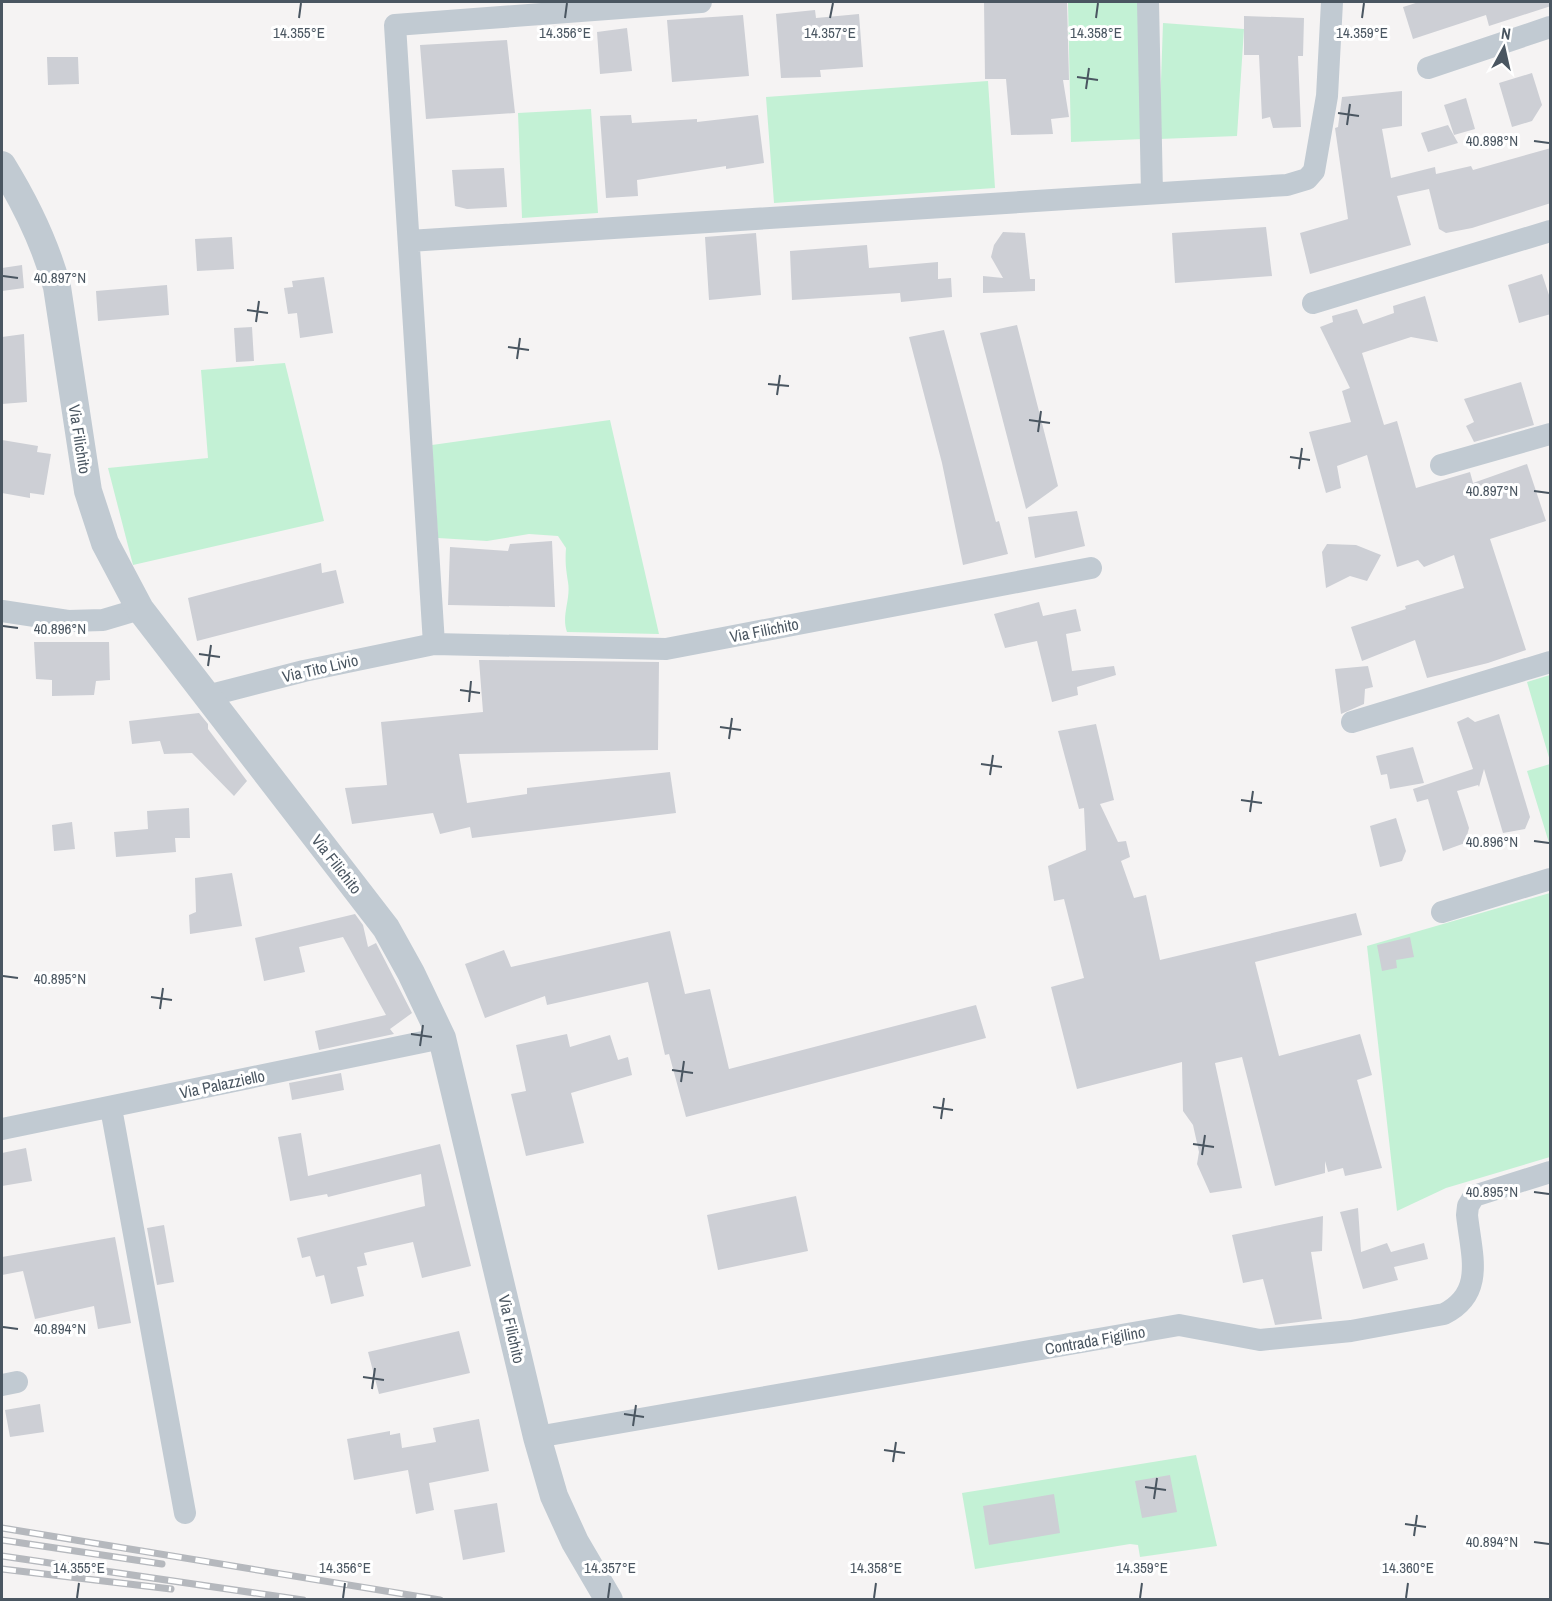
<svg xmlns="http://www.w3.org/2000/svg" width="1552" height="1601" viewBox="0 0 1552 1601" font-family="'Archivo Narrow',sans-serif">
<rect width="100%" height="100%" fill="#f5f3f3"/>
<path fill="#c3f1d5" d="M1068,2H1138L1144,139L1071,142Z
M1163,23L1244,29L1237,136L1159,139Z
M988,81L995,188L774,203L766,97Z
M591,109L598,213L522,218L518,113Z
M285,363L324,521L133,565L108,468L208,458L201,370Z
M610,420L659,634L567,632C561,616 571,599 568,582C566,569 565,563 566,548L558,536L529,534L487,541L438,538L432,445Z
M1550,675V761L1527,682Z
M1550,764V846L1527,771Z
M1550,893V1157L1446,1188L1397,1211L1367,946Z
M1196,1455L1217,1546L1140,1557L1138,1545L1130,1544L975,1569L962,1493Z"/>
<path fill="#cdcfd5" d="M984,2H1067L1069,80H1063L1069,117L1051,119L1053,134L1011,135L1006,79H985Z
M1419,2H1551V6L1489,26L1486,15L1413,39L1403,7Z
M815,10L816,18L859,14L863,67L820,70L821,77L781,78L776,14Z
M743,15L749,76L672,82L667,20Z
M1244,16L1304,18L1303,56H1298L1301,127L1273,128L1270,117L1262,119L1259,55H1244Z
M627,28L632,71L600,74L597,32Z
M507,40L515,113L426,119L420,45Z
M47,57H78L79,84L48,85Z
M1532,73L1542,105L1532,121L1512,127L1499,83Z
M1402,91V126L1382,129L1391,178L1435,167L1436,174L1471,166L1473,170L1551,148V203L1472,228L1446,233L1439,229L1429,189L1397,196L1411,245L1310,274L1300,233L1348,219L1335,128L1338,127L1342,97Z
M1466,98L1475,129L1454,135L1444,105Z
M631,115L632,123L697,119V122L758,115L764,163L726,169V166L637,180L638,196L606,198L600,116Z
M1448,125L1458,143L1428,152L1421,133Z
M504,168L507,207L467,209L455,206L452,170Z
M1266,227L1272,276L1175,283L1172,233Z
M1003,232L1025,233L1030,279H1035V291L983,293V276L1003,278L991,257L994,245Z
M756,233L761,295L709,300L705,237Z
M232,237L234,269L197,271L195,239Z
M867,245L869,268L938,262V279L951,278L952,297L901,302L900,293L792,300L790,251Z
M22,265L24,288L2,291V268Z
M1542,274L1551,301V314L1519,323L1508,285Z
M324,277L333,333L300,338L297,313L288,314L284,288L293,287L292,281Z
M167,285L169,315L98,321L96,291Z
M1425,296L1438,342L1411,337L1362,353L1384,425L1397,421L1416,488L1470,472L1473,483L1527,464L1546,521L1490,539L1526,650L1488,663L1427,678L1415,640L1362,661L1351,627L1406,609L1405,606L1464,588L1454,555L1424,567L1418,560L1397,567L1367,455L1337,466L1341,488L1326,493L1309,432L1351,422L1342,391L1350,388L1320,327L1333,322L1332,316L1357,309L1363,324L1394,313L1393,306Z
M1017,325L1058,486L1026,509L980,333Z
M252,327L254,361L236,362L234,328Z
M944,330L996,522L999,521L1008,554L963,565L942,463L909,337Z
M24,334L27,402L2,404V337Z
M1521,382L1534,425L1474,442L1466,426L1474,422L1464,399Z
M2,440L38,446L37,452L51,454L44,495L30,493V498L2,493Z
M1077,511L1085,546L1035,558L1028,517Z
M552,541L555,607L448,605L450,547L508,551L510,544Z
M1327,544L1356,545L1381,555L1367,581L1350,576L1326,588L1322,552Z
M321,563L322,573L336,570L344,603L197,641L188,598Z
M1039,602L1043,616L1076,609L1081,631L1066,634L1072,671L1114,666L1116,675L1077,687L1078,695L1052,702L1037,641L1005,648L994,614Z
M34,642H109L110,680L96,681L94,695L52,696V680L36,679Z
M479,660L659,662L658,750L459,754L467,803L527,794V788L670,772L676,813L472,838L470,827L440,834L433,813L352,824L345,788L387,785L381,722L483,712Z
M1368,666L1373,687L1365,689L1364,704L1341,714L1335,669Z
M199,713L208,724V729L247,781L234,796L192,753L164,754L160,741L132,744L129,721Z
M1499,714L1530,817L1525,829L1503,833L1484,769L1479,787L1478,785L1457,791L1469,828L1465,843L1443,851L1428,799L1417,802L1413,789L1473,769L1457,722L1468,717L1475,722Z
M1096,724L1114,800L1100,804L1118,842L1126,841L1130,857L1121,861L1134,898L1146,895L1160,960L1356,913L1362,935L1255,962L1279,1056L1360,1034L1372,1075L1357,1080L1382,1168L1345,1176L1343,1168L1328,1172L1325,1161V1173L1275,1186L1242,1057L1215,1063L1242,1188L1210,1193L1197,1164L1199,1152L1193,1125L1183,1111L1182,1062L1077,1089L1051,987L1084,978L1064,899L1054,901L1048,866L1086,850L1084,808L1079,809L1058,731Z
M1413,747L1424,783L1390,789L1387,774L1381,775L1376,756Z
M189,808L190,838H175L176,852L116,857L114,832L148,829L147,811Z
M1396,818L1406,851L1402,861L1380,867L1370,826Z
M72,822L75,849L54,851L52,825Z
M232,873L242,926L190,934L189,915L196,912L195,878Z
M355,914L363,925L368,947L376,943L412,1013L390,1029L394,1034L319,1050L315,1031L386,1015L343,937L299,947L305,972L264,981L255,938Z
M670,931L685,994L710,989L729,1069L976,1005L986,1038L686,1117L669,1054L665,1055L648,982L547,1005L545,996L485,1018L465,964L504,950L511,967Z
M1410,937L1414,957L1396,960L1397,968L1382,971L1377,945Z
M567,1034L570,1047L610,1035L618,1060L628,1057L632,1075L571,1093L584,1143L526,1156L511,1094L526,1091L516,1045Z
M341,1073L344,1090L292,1100L289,1083Z
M301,1133L308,1176L440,1144L471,1266L422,1278L413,1242L364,1253L367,1265L357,1267L364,1296L331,1304L324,1275L316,1277L310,1256L302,1258L297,1238L425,1206L421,1174L328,1197L327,1194L290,1201L278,1137Z
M26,1148L32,1181L2,1186V1153Z
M796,1196L808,1251L718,1270L707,1215Z
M1358,1208L1361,1252L1387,1243L1391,1252L1424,1243L1428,1259L1394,1267L1398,1280L1363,1289L1340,1212Z
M1323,1216L1322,1251L1311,1252L1322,1319L1275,1325L1263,1279L1243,1283L1232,1235Z
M164,1225L174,1282L157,1285L147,1228Z
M115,1237L131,1323L98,1329L94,1306L35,1319L23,1271L2,1275V1257Z
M459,1331L470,1373L379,1394L368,1352Z
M40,1404L44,1432L10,1437L5,1410Z
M479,1419L489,1471L429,1483L434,1510L416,1514L408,1470L354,1480L347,1439L390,1431V1435L400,1433L402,1448L436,1442L433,1428Z
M1170,1475L1177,1512L1142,1518L1135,1481Z
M1054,1494L1060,1533L989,1545L983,1506Z
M497,1503L505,1552L463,1560L454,1510Z"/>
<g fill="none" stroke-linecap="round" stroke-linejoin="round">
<path stroke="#c1cad2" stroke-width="22" d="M1148,2L1152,193
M1428,68L1550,27
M409,241L1287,185L1307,179L1314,171L1327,96L1332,2
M1313,303L1550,231
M1441,465L1550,434
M2,611L68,621L103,620L140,609
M434,644L395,25L701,2
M207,696L304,671L434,644L666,649L1091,568
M1352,722L1550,662
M1442,912L1550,879
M111,1108L185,1513
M2,1129L442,1038
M2,1385L17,1382
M537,1437L1179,1325L1260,1340L1351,1331L1444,1314C1486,1293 1471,1254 1467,1215L1468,1206L1474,1196L1550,1172"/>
<path stroke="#c1cad2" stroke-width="28" d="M2,165C26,204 45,242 57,287L88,491L105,543L140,609L386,928L411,973L442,1038L537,1437L554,1496L575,1542L609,1600"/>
<defs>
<path id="rail" d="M2,1528L440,1600
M2,1540L162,1564
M2,1556L303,1600
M2,1569L171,1589"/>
</defs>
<use href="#rail" stroke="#b5b8bd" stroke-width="7"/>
<use href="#rail" stroke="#fff" stroke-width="4.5" stroke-dasharray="14" stroke-linecap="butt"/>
</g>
<path fill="none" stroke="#4a5661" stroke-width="2" d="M299,18L301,3M565,18L567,3M830,18L833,3M1096,18L1098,3M1362,18L1364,3M1077,77L1098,80M1086,89L1089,68M1338,113L1359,116M1347,125L1350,104M1534,141L1549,143M3,276L18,278M247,310L268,313M256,322L259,301M508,347L529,350M517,359L520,338M768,384L789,386M777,395L780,375M1029,420L1050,423M1038,432L1041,411M1290,457L1310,460M1299,469L1302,448M1534,491L1549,493M3,626L18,628M199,654L220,657M208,666L211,645M460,690L480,693M469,702L471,681M720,727L741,730M729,739L732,718M981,764L1002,767M990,775L993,755M1241,800L1262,803M1250,812L1253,791M1534,841L1549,843M3,976L18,978M151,997L172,1000M160,1009L163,988M411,1034L432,1037M420,1046L423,1025M672,1070L693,1073M681,1082L684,1061M933,1107L953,1110M941,1119L944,1098M1193,1144L1214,1147M1202,1155L1205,1135M1534,1192L1549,1194M3,1327L18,1329M363,1377L384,1380M372,1389L375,1368M624,1414L644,1417M633,1426L636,1405M884,1450L905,1453M893,1462L896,1442M1145,1487L1166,1490M1154,1499L1157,1478M1405,1524L1426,1527M1414,1536L1417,1515M1534,1542L1549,1544M77,1598L79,1583M343,1598L345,1583M608,1598L610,1583M874,1598L876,1583M1140,1598L1142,1583M1406,1598L1408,1583"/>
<g text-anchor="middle" stroke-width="6" stroke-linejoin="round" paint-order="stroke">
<g font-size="16" fill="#4a5661" stroke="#fff">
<text transform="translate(80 439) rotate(81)" y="6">Via Filichito</text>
<text transform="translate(764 630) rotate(-11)" y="6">Via Filichito</text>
<text transform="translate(320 668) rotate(-13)" y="6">Via Tito Livio</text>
<text transform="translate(337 864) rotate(52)" y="6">Via Filichito</text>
<text transform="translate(222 1084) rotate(-12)" y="6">Via Palazziello</text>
<text transform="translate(512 1329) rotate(77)" y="6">Via Filichito</text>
<text transform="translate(1095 1340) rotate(-10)" y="6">Contrada Figilino</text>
</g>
</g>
<g font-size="15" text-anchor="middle" fill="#4a5661" stroke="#fff" stroke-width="6" stroke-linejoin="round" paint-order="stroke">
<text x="299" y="38">14.355°E</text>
<text x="565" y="38">14.356°E</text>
<text x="830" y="38">14.357°E</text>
<text x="1096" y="38">14.358°E</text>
<text x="1362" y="38">14.359°E</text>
<text x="1492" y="146">40.898°N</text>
<text x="60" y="283">40.897°N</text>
<text x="1492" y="496">40.897°N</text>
<text x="60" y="634">40.896°N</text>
<text x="1492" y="847">40.896°N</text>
<text x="60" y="984">40.895°N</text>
<text x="1492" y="1197">40.895°N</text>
<text x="60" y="1334">40.894°N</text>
<text x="1492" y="1547">40.894°N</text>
<text x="79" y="1573">14.355°E</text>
<text x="345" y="1573">14.356°E</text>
<text x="610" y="1573">14.357°E</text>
<text x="876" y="1573">14.358°E</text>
<text x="1142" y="1573">14.359°E</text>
<text x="1408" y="1573">14.360°E</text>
</g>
<rect width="1552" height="1601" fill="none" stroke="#4a5661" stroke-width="6"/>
<g transform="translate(1504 48) rotate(8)" stroke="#ffffff" stroke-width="4.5" paint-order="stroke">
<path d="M0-4.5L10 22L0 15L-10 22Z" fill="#4a5661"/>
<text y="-9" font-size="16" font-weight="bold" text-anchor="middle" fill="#4a5661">N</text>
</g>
</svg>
